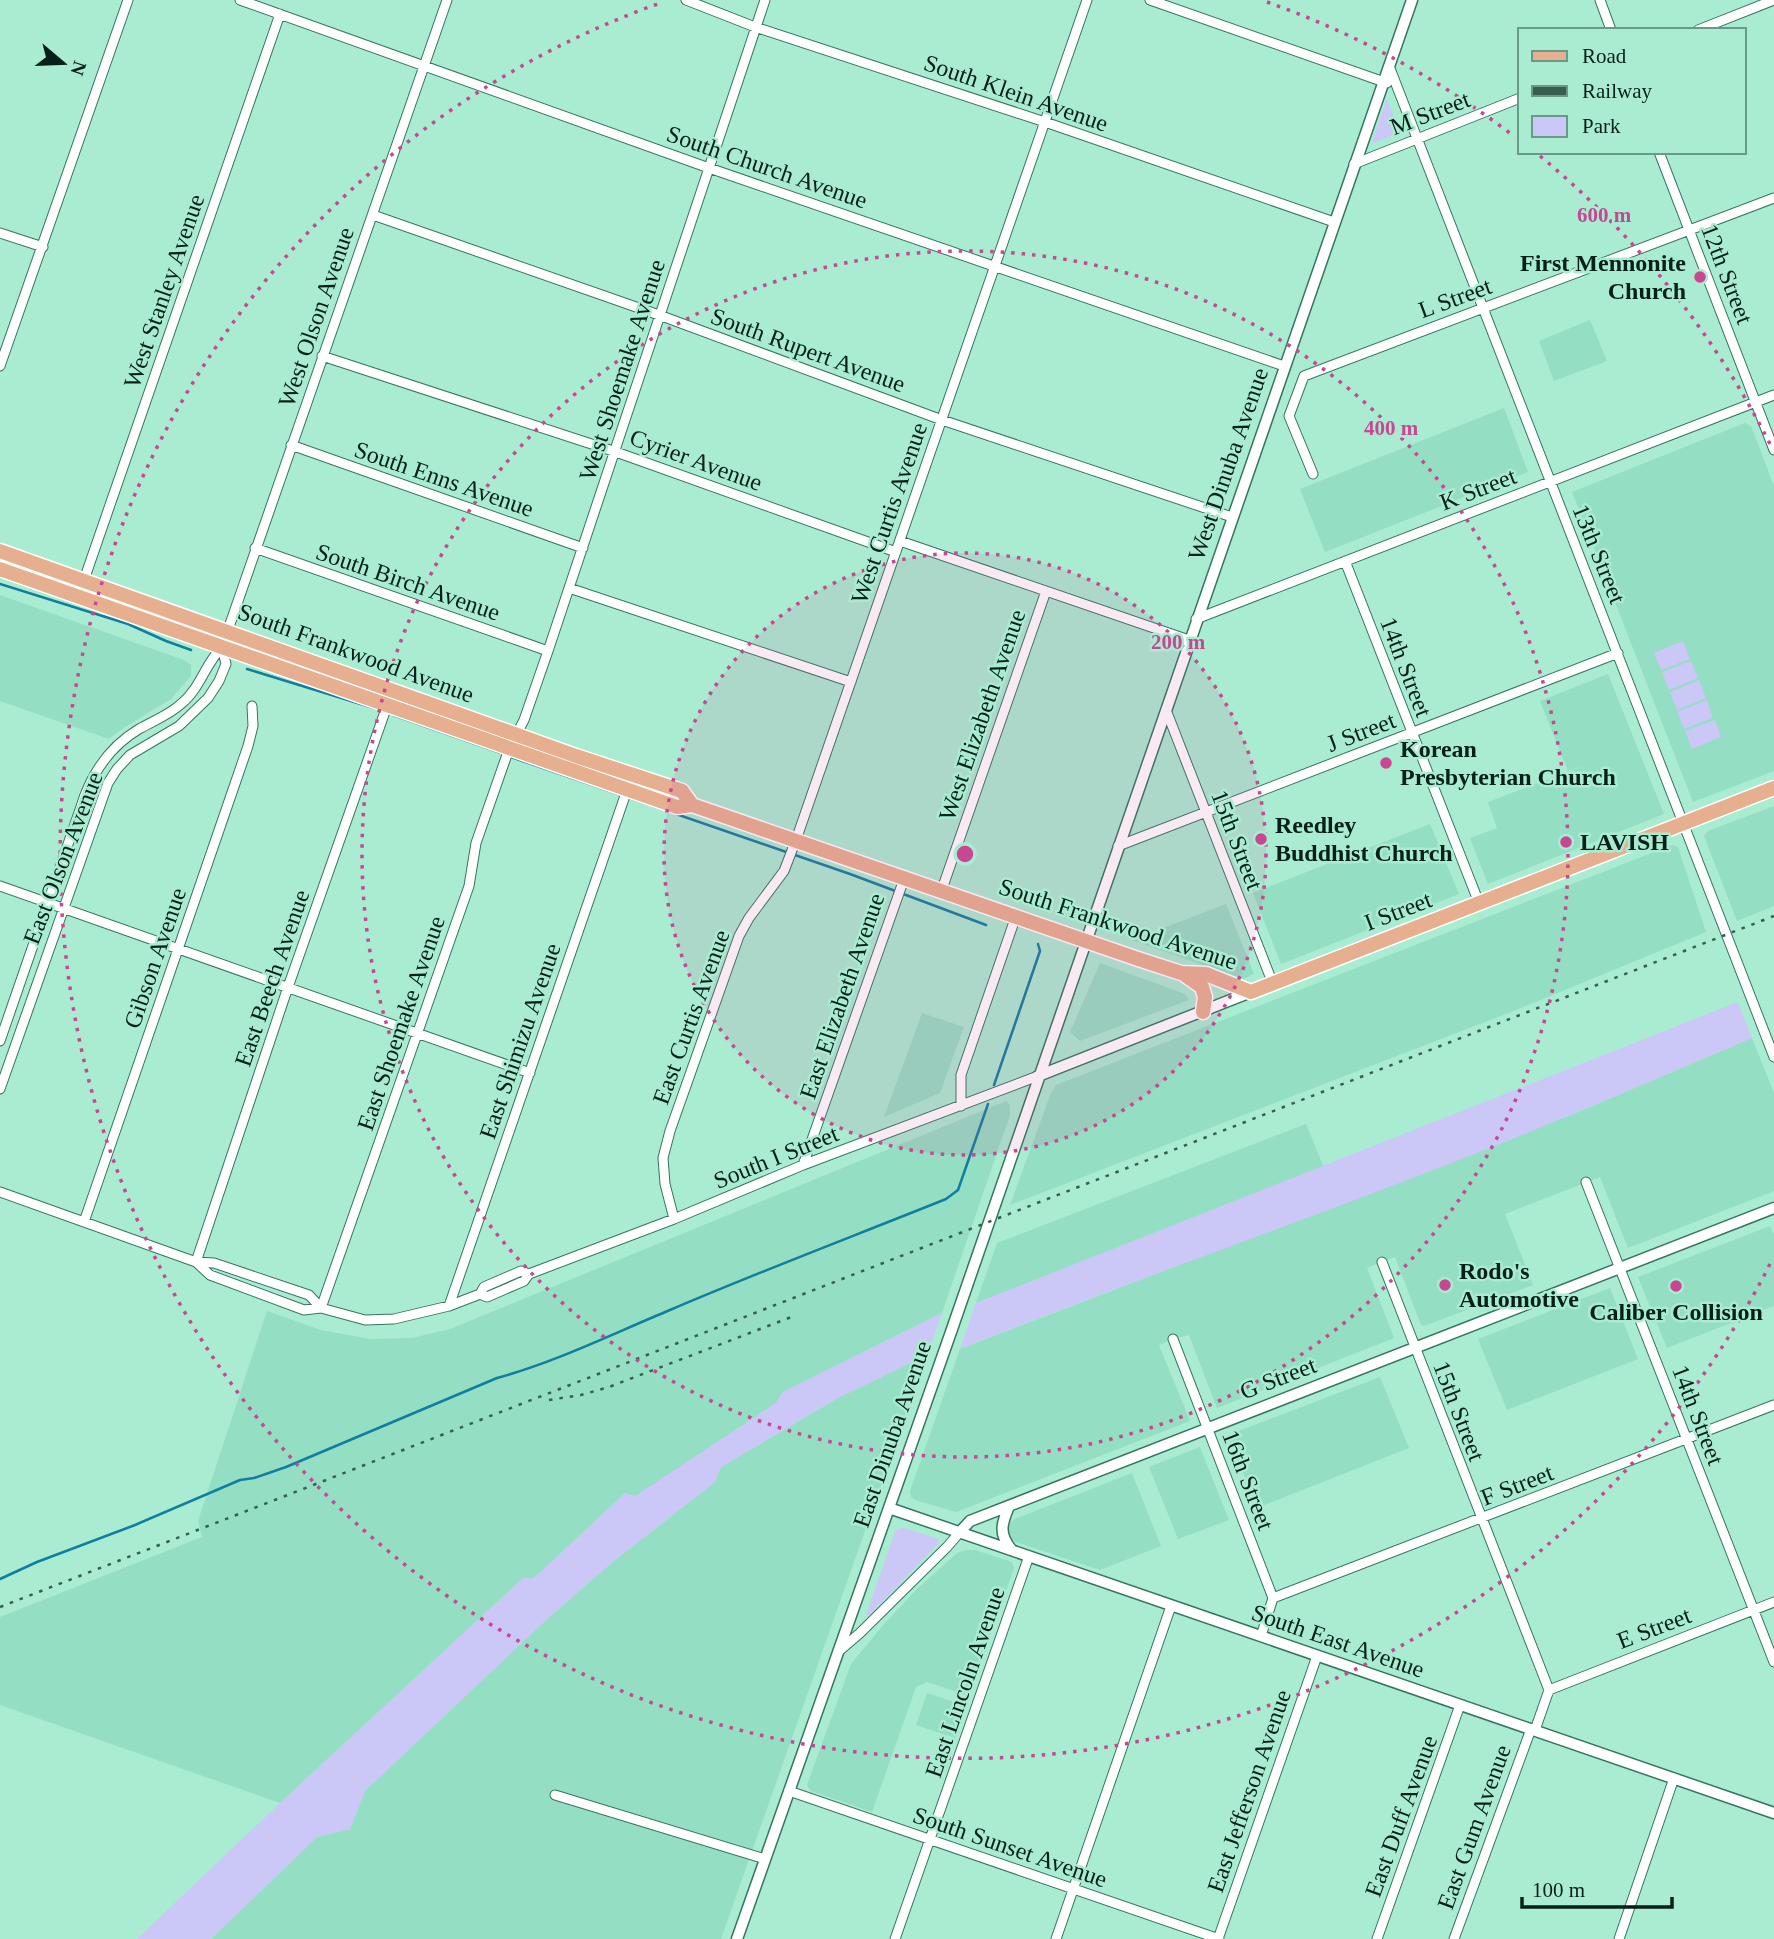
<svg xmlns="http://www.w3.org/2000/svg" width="1774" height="1939" viewBox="0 0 1774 1939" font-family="Georgia,serif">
<rect width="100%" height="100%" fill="#a9ecd2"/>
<path fill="#94dec3" d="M1590,320L1607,361L1554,381L1539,341Z
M1504,408L1528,472L1325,552L1300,489Z
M1745,423L1751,426L1774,486V771L1693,802L1572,492Z
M0,595L184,660L191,665V676L171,699L125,727L109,739L0,701Z
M1608,674L1664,814L1488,884L1470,838L1497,828L1488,802L1596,761L1568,771L1540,701Z
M1774,806V906L1737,921L1704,836L1708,831Z
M1430,824L1459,894L1281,964L1253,893Z
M1672,845L1678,847L1706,932L1511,1012L1010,1205L1051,1093L1056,1085Z
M1226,904L1254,974L1243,979L1132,940Z
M1100,963L1185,994L1189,1000L1080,1041L1070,1032Z
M922,1013L964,1027L940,1093L884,1117Z
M1752,1038L1774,1093V1191L1628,1248L1600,1177L1505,1214L1533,1285L1424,1326L1421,1325L1395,1257L1367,1268L1394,1338L1217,1408L1189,1335L1173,1339L1159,1345L1190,1421L956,1512L915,1500L911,1497L910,1491L960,1349L1576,1113Z
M1006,1101L1010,1105V1115L942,1313L783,1392L776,1403L635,1497L625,1493L534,1578H523L280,1803L0,1705V1617L202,1537L198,1521L267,1311L321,1330L370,1339L412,1338L450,1329Z
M1306,1124L1324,1168L976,1303L997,1243Z
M1770,1226L1774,1235V1306L1667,1348L1638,1277Z
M1610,1288L1638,1359L1507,1410L1478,1339Z
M927,1355L721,1939H211L317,1837L350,1829L365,1791L545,1621L609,1565L715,1482L721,1467L838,1398Z
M1380,1377L1409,1448L1257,1508L1228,1435Z
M1200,1447L1229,1520L1178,1539L1149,1467Z
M1132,1473L1161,1546L1100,1570L1016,1542L1008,1537L1007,1525L1015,1519Z
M966,1550H975L1012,1562L1014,1568L969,1696L927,1682L916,1687L872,1812L811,1791L807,1785L851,1664L884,1624L916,1590L957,1553Z
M927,1693L966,1706L955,1738L916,1725Z"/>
<path fill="#cbc7f7" d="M1387,99L1400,133L1373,143L1372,141Z
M1683,641L1690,659L1661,670L1654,653Z
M1691,661L1698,678L1669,690L1662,672Z
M1699,680L1706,698L1677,710L1670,692Z
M1707,700L1713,718L1684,729L1677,712Z
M1715,720L1721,737L1692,749L1685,731Z
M1738,1002L1752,1038C1653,1080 1555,1123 1454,1162C1290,1226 1123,1284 960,1349L976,1303Z
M942,1313L927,1355L838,1398L721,1467L715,1482L609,1565L545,1621L365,1791L350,1829L317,1837L211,1939H137L280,1803L523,1578H534L625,1493L635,1496L776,1403L783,1392Z
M904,1528L938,1539L939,1543L869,1615H866L895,1532L897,1529Z"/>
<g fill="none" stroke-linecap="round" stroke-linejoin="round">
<path stroke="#107e9e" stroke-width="2.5" d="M0,584L128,624L166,641L191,650
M247,669L377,709
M393,715L504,754
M511,757L850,874L986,925
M994,1085L1040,951L1038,944
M0,1579L37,1562L135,1525L240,1480L254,1478L286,1467L497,1378C556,1362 612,1334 670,1310C761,1271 854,1236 946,1199L958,1190L988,1104"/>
<defs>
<path id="minor" d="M240,0L709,168L1284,366
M686,0L755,27L1045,122L1334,222
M1150,0L1387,83
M1600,0L1611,30
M1698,30L1774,0
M1389,66L1774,1057
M1659,152L1774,450
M1354,164L1520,98
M373,215L659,315L942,420L1232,517
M0,233L43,247
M322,356L616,452L896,552
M0,366L128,0
M291,445L583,548
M1313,474L1289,416L1304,376L1774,198
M900,541L1189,640
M255,548L548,651
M1345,561L1479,903
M84,580L280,14
M569,588L851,682
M1196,619L1774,395
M1166,710L1273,984
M1118,846L1618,653
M0,886L530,1073
M941,892L1046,591
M0,1041L85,795C96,767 112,745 139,729C153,721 169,715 181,704C200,689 205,664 222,647L447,0
M0,1089L108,783L117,769L130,755L179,726L208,698L219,681L226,664L222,647
M961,1106V1075L1016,916
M803,1165L904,879
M1586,1182L1774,1662
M0,1192L196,1262L214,1263L309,1295L321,1308
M674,1219L665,1184L663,1158L670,1131L739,936L749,918L784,871L796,840L1087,0
M84,1222L248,746L253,726L252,706
M196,1262L288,987L387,706
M196,1262L210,1275L304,1310L321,1308L365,1320L394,1319L449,1306L480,1294L484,1287L521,1271L529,1274
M1382,1262L1549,1690L1535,1730
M480,1294L487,1297L524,1281L529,1274L674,1219L803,1165L1038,1076
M449,1306L627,790
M321,1308L469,886L476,843L509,749L524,720L548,651L765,0
M1173,1339L1273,1598L1261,1636
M1273,1598L1774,1405
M839,1651L860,1633L947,1547L960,1532
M1549,1690L1774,1602
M789,1791L1219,1939
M555,1795L765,1859
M895,1939L1029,1556
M1056,1939L1171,1606
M1218,1939L1317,1656
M1377,1939L1460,1705
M1454,1939L1531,1729
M1619,1939L1674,1778"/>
<path id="tertiary" d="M1038,1076L1251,992
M1009,1506C1002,1523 998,1533 1011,1549
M889,1508L1774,1813
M960,1532L970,1521L1774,1208
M737,1939L951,1332L1412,0"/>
<path id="primary" d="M0,551L576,756L682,791L692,805
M0,569L677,807L692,805L1138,959L1181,973L1206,974L1251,992L1774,788
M1185,975L1202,987L1205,997L1203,1012"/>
</defs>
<use href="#minor" stroke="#357660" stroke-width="11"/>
<use href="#tertiary" stroke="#357660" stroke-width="13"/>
<use href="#primary" stroke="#fff" stroke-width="17"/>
<use href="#minor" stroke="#fff" stroke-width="9"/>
<use href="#tertiary" stroke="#fff" stroke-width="10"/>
<use href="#primary" stroke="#e6af90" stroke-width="14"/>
<path stroke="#375e50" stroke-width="2.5" stroke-dasharray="3.5 7" stroke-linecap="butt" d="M549,1400L581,1395L609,1387L794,1316
M0,1607L1774,916"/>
</g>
<circle cx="965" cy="854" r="301" fill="#c84791" fill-opacity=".12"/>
<g fill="none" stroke="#c84791" stroke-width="3.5" stroke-dasharray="3.5 7">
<circle cx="965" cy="854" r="301"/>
<circle cx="965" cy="854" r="603"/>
<path d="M1770 1264A904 904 0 1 1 663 2M1267 2A904 904 0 0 1 1515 137M1540 156A904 904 0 0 1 1770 444"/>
</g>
<g fill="#c84791" stroke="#a9ecd2" stroke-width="2.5">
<circle cx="1700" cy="277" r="7"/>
<circle cx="1386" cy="763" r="7"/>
<circle cx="1261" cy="839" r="7"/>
<circle cx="1566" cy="842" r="7"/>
<circle cx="1445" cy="1285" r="7"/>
<circle cx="1676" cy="1286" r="7"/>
</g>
<g text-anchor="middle" stroke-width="5" stroke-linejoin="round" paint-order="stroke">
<g font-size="24" fill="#052018" stroke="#a9ecd2">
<text transform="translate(1016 93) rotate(19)" y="8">South Klein Avenue</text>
<text transform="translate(1430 113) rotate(-21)" y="8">M Street</text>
<text transform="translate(767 167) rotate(19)" y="8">South Church Avenue</text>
<text transform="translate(1727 274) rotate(69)" y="8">12th Street</text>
<text transform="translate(164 291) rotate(-71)" y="8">West Stanley Avenue</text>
<text transform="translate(1455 298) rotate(-20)" y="8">L Street</text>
<text transform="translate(316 317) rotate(-71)" y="8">West Olson Avenue</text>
<text transform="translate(808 350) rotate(20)" y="8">South Rupert Avenue</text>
<text transform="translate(622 370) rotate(-72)" y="8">West Shoemake Avenue</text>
<text transform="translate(696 460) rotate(20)" y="8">Cyrier Avenue</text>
<text transform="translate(1228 464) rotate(-71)" y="8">West Dinuba Avenue</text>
<text transform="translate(444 479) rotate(19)" y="8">South Enns Avenue</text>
<text transform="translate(1478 489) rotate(-21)" y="8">K Street</text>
<text transform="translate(889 513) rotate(-71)" y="8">West Curtis Avenue</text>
<text transform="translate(1599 554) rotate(68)" y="8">13th Street</text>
<text transform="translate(408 582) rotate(19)" y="8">South Birch Avenue</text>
<text transform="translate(356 653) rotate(20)" y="8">South Frankwood Avenue</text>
<text transform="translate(1406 667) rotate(69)" y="8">14th Street</text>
<text transform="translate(982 715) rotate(-71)" y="8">West Elizabeth Avenue</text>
<text transform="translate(1361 732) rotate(-21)" y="8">J Street</text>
<text transform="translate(1237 840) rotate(69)" y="8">15th Street</text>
<text transform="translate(63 858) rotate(-69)" y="8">East Olson Avenue</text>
<text transform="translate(1398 911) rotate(-21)" y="8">I Street</text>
<text transform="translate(1118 924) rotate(18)" y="8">South Frankwood Avenue</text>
<text transform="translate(155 958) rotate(-71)" y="8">Gibson Avenue</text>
<text transform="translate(272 978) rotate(-71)" y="8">East Beech Avenue</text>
<text transform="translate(842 996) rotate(-71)" y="8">East Elizabeth Avenue</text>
<text transform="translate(691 1017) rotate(-70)" y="8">East Curtis Avenue</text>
<text transform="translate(401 1023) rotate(-71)" y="8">East Shoemake Avenue</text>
<text transform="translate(520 1041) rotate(-71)" y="8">East Shimizu Avenue</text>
<text transform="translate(776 1157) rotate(-22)" y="8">South I Street</text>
<text transform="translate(1278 1378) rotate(-21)" y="8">G Street</text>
<text transform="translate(1459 1411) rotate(69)" y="8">15th Street</text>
<text transform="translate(1698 1415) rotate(69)" y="8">14th Street</text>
<text transform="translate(892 1434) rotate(-71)" y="8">East Dinuba Avenue</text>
<text transform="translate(1248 1480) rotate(69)" y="8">16th Street</text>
<text transform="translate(1517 1485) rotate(-21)" y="8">F Street</text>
<text transform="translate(1654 1628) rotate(-21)" y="8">E Street</text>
<text transform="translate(1338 1641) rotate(19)" y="8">South East Avenue</text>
<text transform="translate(965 1682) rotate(-71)" y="8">East Lincoln Avenue</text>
<text transform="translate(1249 1791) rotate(-71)" y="8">East Jefferson Avenue</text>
<text transform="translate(1401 1816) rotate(-70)" y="8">East Duff Avenue</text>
<text transform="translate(1474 1827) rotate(-70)" y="8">East Gum Avenue</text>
<text transform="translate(1010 1847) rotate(19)" y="8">South Sunset Avenue</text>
</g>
<g font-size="24" font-weight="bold" fill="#052018" stroke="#a9ecd2" text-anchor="start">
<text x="1686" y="271" text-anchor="end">First Mennonite<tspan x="1686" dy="28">Church</tspan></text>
<text x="1400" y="757">Korean<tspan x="1400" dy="28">Presbyterian Church</tspan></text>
<text x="1275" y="833">Reedley<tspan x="1275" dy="28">Buddhist Church</tspan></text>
<text x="1580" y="850">LAVISH</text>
<text x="1459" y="1279">Rodo's<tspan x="1459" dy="28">Automotive</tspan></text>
<text x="1676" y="1320" text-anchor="middle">Caliber Collision</text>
</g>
</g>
<circle cx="965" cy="854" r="10" fill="#c84791" stroke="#a9ecd2" stroke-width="3.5"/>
<g font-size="21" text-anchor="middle" font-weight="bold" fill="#c84791" stroke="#a9ecd2" stroke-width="5" stroke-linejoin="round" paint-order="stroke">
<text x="1604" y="222">600 m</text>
<text x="1391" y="435">400 m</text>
<text x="1178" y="649">200 m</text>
</g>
<rect x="1518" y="28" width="228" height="126" fill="#a9ecd2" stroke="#679a88" stroke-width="2"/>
<rect x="1532" y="51" width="35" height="10" fill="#e6af90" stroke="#679a88" stroke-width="2"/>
<text x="1582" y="63" font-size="21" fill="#052018">Road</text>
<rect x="1532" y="86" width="35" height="10" fill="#375e50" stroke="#679a88" stroke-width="2"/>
<text x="1582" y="98" font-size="21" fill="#052018">Railway</text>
<rect x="1532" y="116" width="35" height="21" fill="#cbc7f7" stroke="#679a88" stroke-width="2"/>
<text x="1582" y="133" font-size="21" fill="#052018">Park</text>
<g transform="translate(63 63) rotate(109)" stroke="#a9ecd2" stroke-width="5" paint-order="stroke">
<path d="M0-5L12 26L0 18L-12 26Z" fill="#052018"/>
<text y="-10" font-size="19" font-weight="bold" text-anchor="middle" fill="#052018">N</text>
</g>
<path d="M1522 1897v10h150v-10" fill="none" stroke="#052018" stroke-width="3.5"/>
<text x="1532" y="1897" font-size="21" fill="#052018" stroke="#a9ecd2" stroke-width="5" paint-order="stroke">100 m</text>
</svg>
